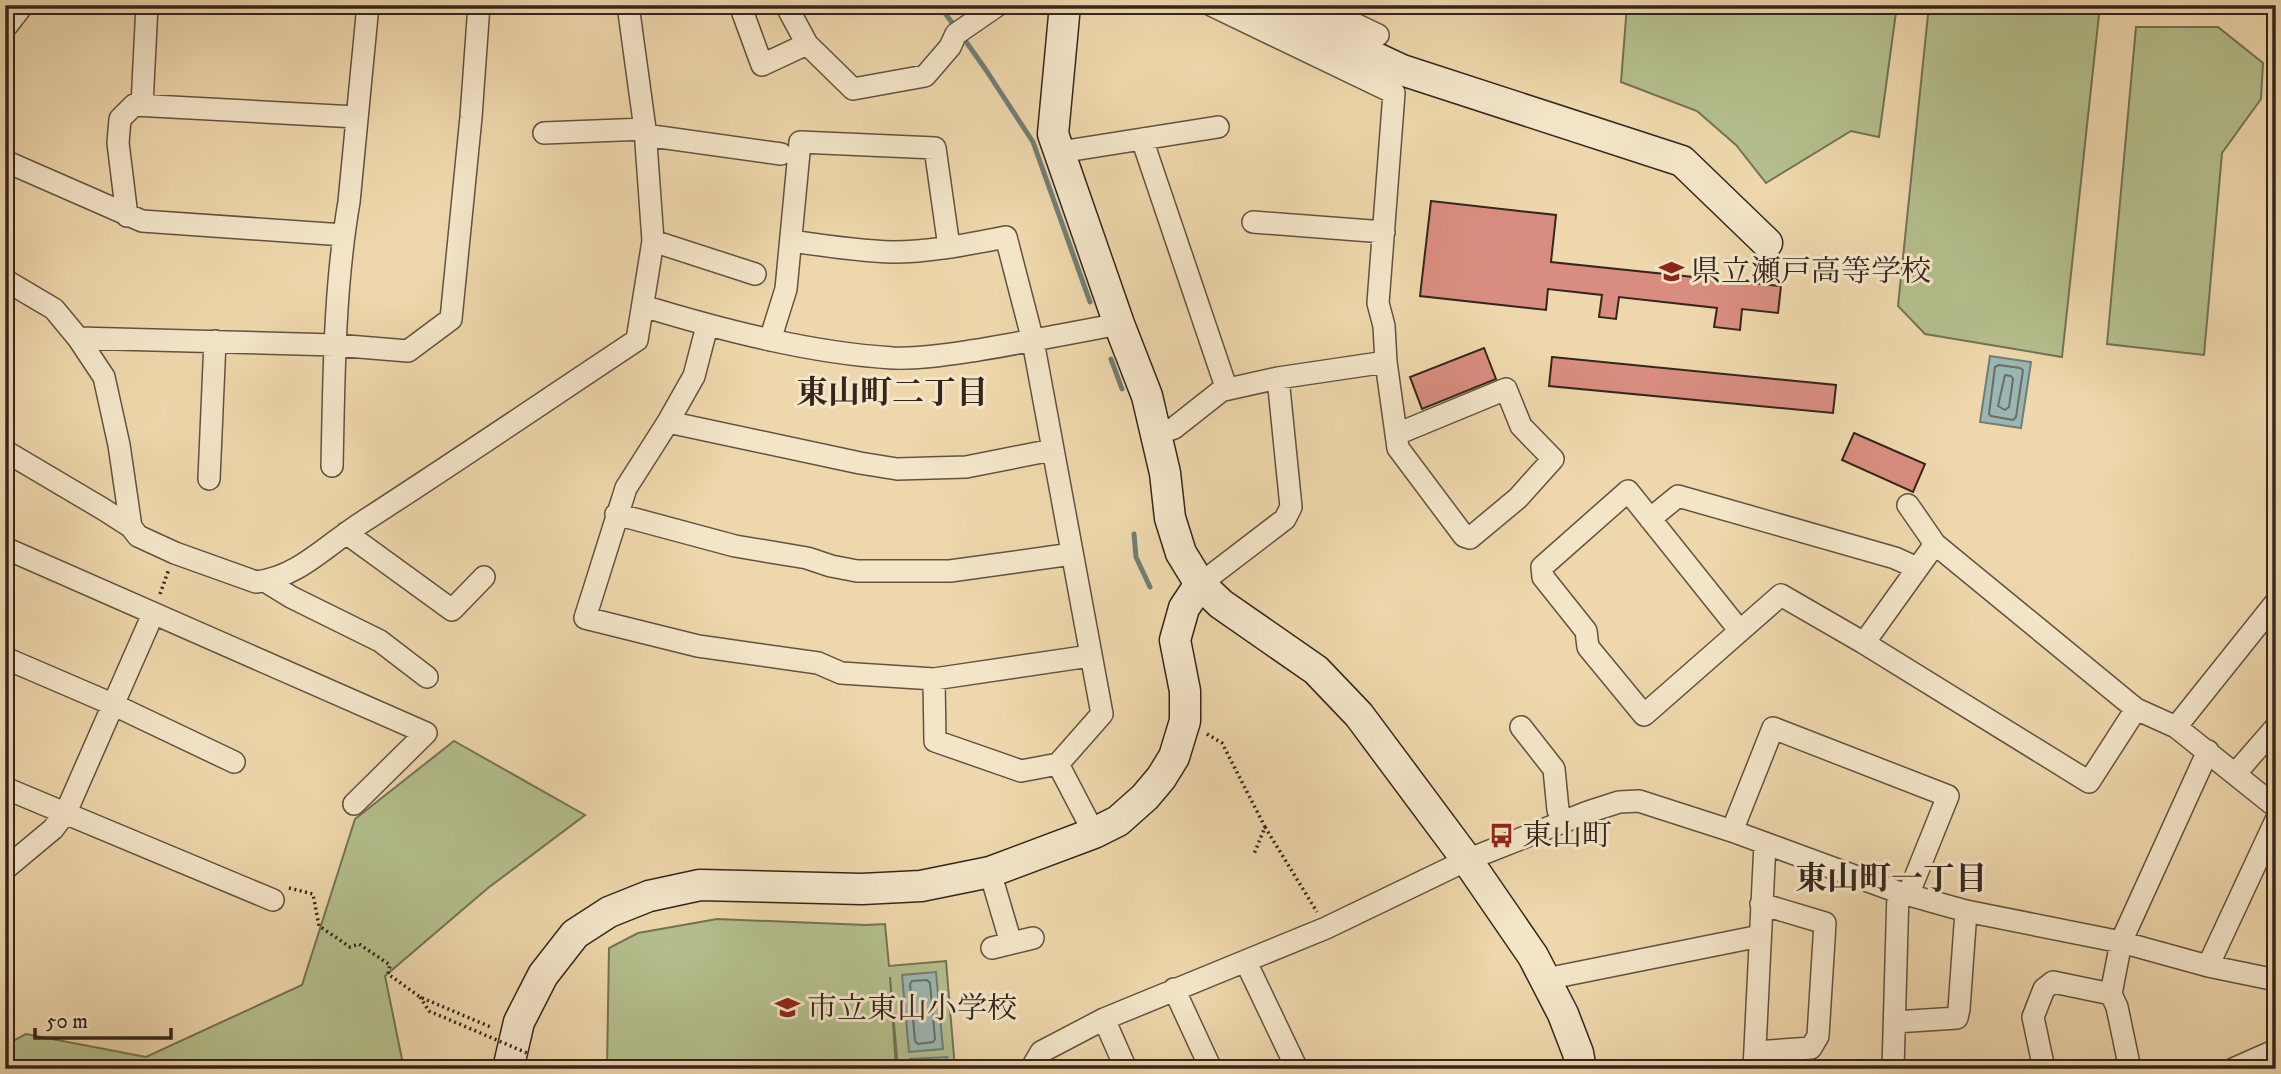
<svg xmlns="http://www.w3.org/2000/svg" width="2281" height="1074" viewBox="0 0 2281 1074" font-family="'IM FELL DW Pica','Noto Serif JP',serif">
<rect width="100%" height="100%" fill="#eed7ac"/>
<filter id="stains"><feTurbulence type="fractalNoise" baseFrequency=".00286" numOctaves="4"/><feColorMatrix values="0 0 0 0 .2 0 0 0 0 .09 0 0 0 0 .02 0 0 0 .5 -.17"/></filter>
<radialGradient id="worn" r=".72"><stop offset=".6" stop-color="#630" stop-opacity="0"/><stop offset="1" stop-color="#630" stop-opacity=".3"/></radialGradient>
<path fill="#b4bf8d" stroke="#747255" stroke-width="2" d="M1627,5H1897L1879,137L1851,131L1766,183L1736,145L1697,111L1621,82Z
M1929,5H2100L2062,357L1925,334L1898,306Z
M2136,27H2218L2263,63L2261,99L2222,153L2204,355L2107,344Z
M454,741L585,815L488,888L385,976L404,1069H5V1045L26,1034L146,1057L302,985L355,819Z
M717,919L866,925L885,924L889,966L946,961L955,1069H898L890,977L896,1069H607L609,948L638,933Z"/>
<path fill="#9cb7b3" stroke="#727d77" stroke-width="2" d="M1990,356L2031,362L2021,428L1980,422Z
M936,972L943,1049L909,1052L902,975Z
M947,1057V1069H911L910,1059Z"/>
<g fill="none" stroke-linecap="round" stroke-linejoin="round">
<path stroke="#686e68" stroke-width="2" d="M1999,365L2020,368L2023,370L2016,417L2013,420L1991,416L1989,414L1995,367Z
M2005,375L2011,376L2013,379L2009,407L2005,410L1998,406Z
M927,980L930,983L935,1039L933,1042L918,1044L915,1041L910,984L912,981Z"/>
<path stroke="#727d77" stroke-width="5" d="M939,5L956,28
M962,36L986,70L1033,142L1090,302
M1111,359L1122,389
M1134,534L1136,557L1150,587"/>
</g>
<path fill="#d98d80" stroke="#34261d" stroke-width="2" d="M1431,201L1556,215L1551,262L1781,286L1778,313L1742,309L1740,330L1714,327L1717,308L1619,297L1616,319L1599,317L1602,295L1548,289L1546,310L1420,296Z
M1484,348L1496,379L1422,409L1410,377Z
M1552,357L1836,385L1833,413L1549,386Z
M1854,433L1925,464L1913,492L1842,460Z"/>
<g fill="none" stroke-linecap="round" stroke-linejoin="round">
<defs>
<path id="street" d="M740,5L762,65L807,44
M786,5L807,44L853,89L925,76L950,47L956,34L998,5
M1211,5L1394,93L1378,303L1384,326L1386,362L1398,448L1464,536L1470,538L1518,498L1553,459L1521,426L1506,389L1397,434
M1315,5L1378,35
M5,28L23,5
M142,105L147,5
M544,133L645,129
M645,135L781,154
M1142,139L1226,387
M1060,152L1218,127
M5,161L142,221L344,235
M127,216L118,143L120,119L134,105L356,117
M1253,222L1384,232
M653,241L755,274
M792,241C826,246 859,251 893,252C931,252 969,244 1006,237L1033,341L1102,714L1058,764L1021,771L935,741L934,679
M5,280L54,309L78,338L104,377L119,445L131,527
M643,306C722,330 810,353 893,358C921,359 950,354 978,350C1025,342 1072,333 1119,324
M707,326L694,376L668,422L626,488L585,618L698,646L818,663L841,673L934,679L1090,656
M78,338L335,345L408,351L451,319L471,117L479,5
M770,340L786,289L800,142L935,148L949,247
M668,422L860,463L897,469L966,467L1052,450
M1156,434L1174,428L1226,387L1224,390L1278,378L1386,362
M5,451L103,509L131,527L138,536L175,553L256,582C297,578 328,544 361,523C454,463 545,401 637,340L653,241L645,129L628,5
M332,466C334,378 334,289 349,202L368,5
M209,479L215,341
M1908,505L1935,544L2136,709L2176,727L2276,807
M616,514L735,546L807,558L831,566L857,571H950L1072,554
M1650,519L1678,496L1895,558L1917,568
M346,533L452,610L484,577
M1935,544L1864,643L2089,782L2136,709
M5,548L426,733L354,804
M265,581L291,597L380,641L427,677
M1200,584L1285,519L1291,507L1278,378
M1740,631L1628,491L1542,567L1543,577L1586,631L1588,647L1644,715L1781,595L1864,643
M5,658L112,704L234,762
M1521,727L1554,769L1558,810L1564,821
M2176,727L2276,602
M1058,764L1094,833
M2235,774L2276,727
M5,788L273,900
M1732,831L1773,728L1948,796L1908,895
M5,869L53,829L66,812L153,614
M990,872L1011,943
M992,948L1033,938
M1246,962L1297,1069
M2208,966L2276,820
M1546,979L1760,936
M1174,989L1211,1069
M2111,994L2121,942L2208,751
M1104,1019L1126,1069
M1895,1022L1957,1018L1959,1009L1966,911
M1755,1052L1811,1048L1818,1036L1825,923L1761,904
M1031,1069L1041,1052L1104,1019L1326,928L1467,860L1588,812L1619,802L1639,801L1732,831L1898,892L1966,911L2121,942L2208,966L2276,980
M1754,1069L1765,843
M1893,1069L1898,892
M2044,1069L2033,1017L2044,989L2053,982L2111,994L2117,1007L2130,1069
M2233,1069L2276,1050"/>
<path id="secondary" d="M1065,5L1053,134L1119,324L1147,396L1165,473L1170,518L1181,553L1200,584L1221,604L1316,670L1359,715L1467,860L1533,956L1563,1014L1578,1053L1581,1069
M1263,5L1402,70L1682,161L1767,243
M508,1069L519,1022L543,975L575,934L609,912L649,896L700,885L862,889L921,886L990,872L1094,833L1118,821L1145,797L1161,778L1174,757L1185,721V691L1175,640L1184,608L1200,584"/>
</defs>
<use href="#street" stroke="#625241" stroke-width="24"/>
<use href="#secondary" stroke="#34261d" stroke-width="33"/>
<path stroke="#34261d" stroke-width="3.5" stroke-dasharray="2 3.5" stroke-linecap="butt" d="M160,594L169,569
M1207,734L1222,743L1265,827L1254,854
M1265,827L1317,912
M289,888L313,894L319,926L350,947L359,944L390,965L388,974L420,997L493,1028"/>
<use href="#street" stroke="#f4e5c9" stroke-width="21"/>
<use href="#secondary" stroke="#f4e5c9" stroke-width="30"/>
<path stroke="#34261d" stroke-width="3.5" stroke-dasharray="2 3.5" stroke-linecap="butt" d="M420,997L429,1011L527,1053"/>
</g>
<defs>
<symbol id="school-bare" viewBox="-9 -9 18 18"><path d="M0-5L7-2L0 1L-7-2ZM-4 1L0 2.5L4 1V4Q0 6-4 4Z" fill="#8f2418" stroke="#f4e5c9" stroke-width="2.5" paint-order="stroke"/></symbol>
<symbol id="bus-bare" viewBox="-9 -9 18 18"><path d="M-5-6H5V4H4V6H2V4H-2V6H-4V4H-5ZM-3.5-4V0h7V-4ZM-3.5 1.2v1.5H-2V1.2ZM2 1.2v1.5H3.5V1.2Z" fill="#8f2418" stroke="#f4e5c9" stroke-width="2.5" paint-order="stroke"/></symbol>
</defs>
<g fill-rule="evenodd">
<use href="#school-bare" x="1654" y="254" width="35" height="35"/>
<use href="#bus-bare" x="1484" y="818" width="35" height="35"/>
<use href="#school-bare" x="770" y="990" width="35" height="35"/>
</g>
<g text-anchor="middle" stroke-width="6" stroke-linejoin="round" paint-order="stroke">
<g font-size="30" fill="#34261d" stroke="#f4e5c9" text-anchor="start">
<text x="1691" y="281">県立瀬戸高等学校</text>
<text x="1522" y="845">東山町</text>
<text x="807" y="1018">市立東山小学校</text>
</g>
<g font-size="32" font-weight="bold" fill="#34261d" stroke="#f4e5c9">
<text x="892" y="403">東山町二丁目</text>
<text x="1891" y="889">東山町一丁目</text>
</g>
</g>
<rect width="2281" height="1074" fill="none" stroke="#eed7ac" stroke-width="28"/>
<rect x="7" y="7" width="2267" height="1060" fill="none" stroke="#34261d" stroke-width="3.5"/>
<rect x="14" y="14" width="2253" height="1046" fill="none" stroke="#34261d" stroke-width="2"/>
<path d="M35 1028v10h136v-10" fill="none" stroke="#34261d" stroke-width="3.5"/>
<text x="46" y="1028" font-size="21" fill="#34261d" stroke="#f4e5c9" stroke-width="5" paint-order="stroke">50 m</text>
<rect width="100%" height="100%" filter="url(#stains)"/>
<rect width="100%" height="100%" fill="url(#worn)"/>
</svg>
